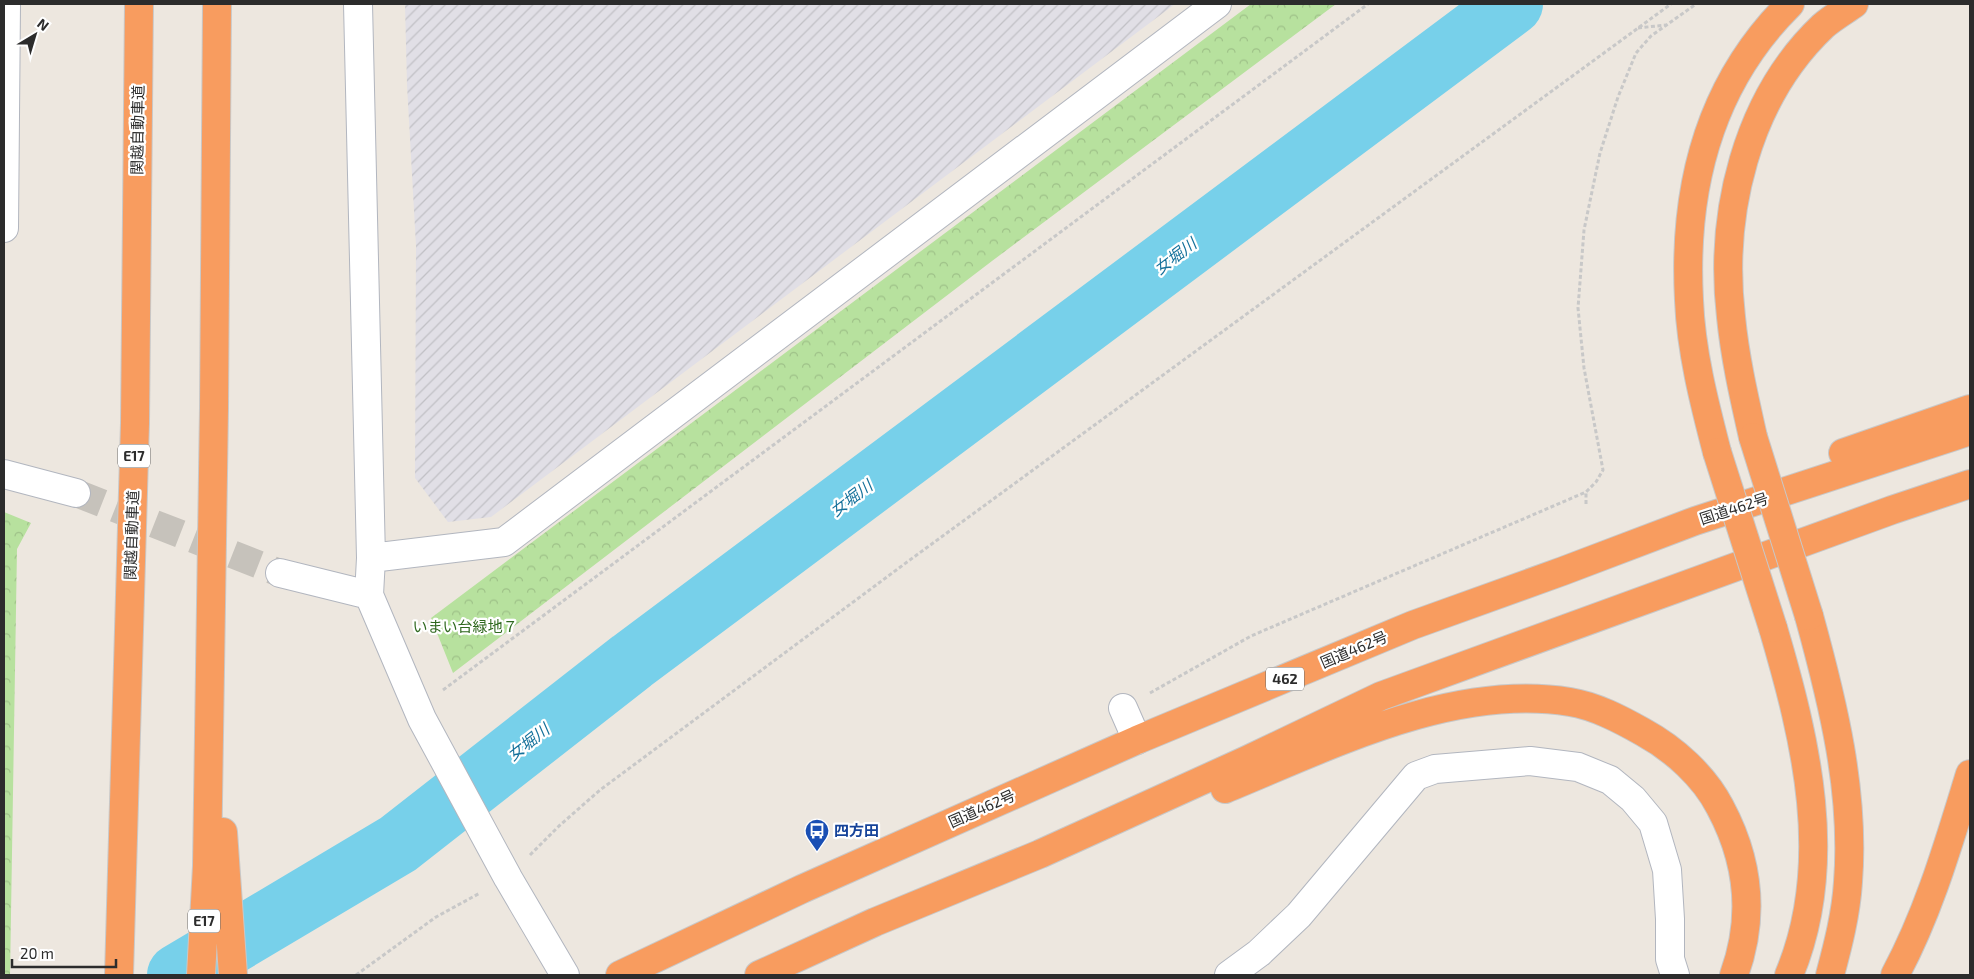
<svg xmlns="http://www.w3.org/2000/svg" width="1974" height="979" viewBox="0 0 1974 979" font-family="'Exo 2','Noto Sans JP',sans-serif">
<defs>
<pattern id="industrial-furrows" width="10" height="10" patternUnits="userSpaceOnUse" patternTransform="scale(1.25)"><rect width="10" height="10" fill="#e1dfe6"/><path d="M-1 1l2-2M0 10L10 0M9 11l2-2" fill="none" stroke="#c1c0c5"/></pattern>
<pattern id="park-crowns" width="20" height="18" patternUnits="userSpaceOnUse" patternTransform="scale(1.25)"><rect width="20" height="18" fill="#b7e19e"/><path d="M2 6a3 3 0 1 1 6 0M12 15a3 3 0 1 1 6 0" fill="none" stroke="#9ec188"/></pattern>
</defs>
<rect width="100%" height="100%" fill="#ede7df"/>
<path fill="url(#industrial-furrows)" d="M405,4H1175L491,517L448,522L415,478L416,246L407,85Z"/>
<path fill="url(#park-crowns)" d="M1251,4H1336L992,261L453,673L431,618Z
M4,512L31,523L17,549L10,975H4Z"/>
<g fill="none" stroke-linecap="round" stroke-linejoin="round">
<path stroke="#77d0ea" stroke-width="62" d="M178,975L398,844L632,661L1512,4"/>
<path stroke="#c6c2bb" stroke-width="28" stroke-dasharray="28 14" stroke-linecap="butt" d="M76,493L280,573"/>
<defs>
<path id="minor" d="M358,4L371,558L369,595L422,719L508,878L565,975
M4,228L6,4
M4,474L76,493
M371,558L504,542L1217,4
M280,573L369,595
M1123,708L1137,740
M1229,975L1259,953L1299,915L1416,776L1435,769L1530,761L1578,767L1610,780L1633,799L1653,823L1667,870L1670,919V959L1675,975"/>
<path id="highway" d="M1753,437C1744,397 1735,358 1731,317C1719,214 1746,99 1823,26C1832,18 1844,11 1854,4
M1717,452C1704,402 1691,351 1689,300C1683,189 1709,84 1790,4
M1843,453L1970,409
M1809,616C1833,703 1855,792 1848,882C1846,914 1838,945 1830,975
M1773,628C1806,740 1836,863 1789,975
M1225,789C1330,746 1453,683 1570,702C1595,706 1620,719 1643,732C1674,749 1704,776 1720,807C1749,861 1755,917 1734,975
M223,832L233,975
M119,975L135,423L139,4
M201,975L207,866L214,408L217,4
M620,975L802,889L1137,740L1413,625L1563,571L1695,521L1970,431
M759,975L875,922L1040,854L1247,760L1381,696L1892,510L1970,484
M1895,975C1929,912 1949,842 1970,774"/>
</defs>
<use href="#minor" stroke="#b2b6bf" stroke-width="30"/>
<use href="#highway" stroke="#c8c8c8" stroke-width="30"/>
<path stroke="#c8c8c8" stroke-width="3" stroke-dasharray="4 2.5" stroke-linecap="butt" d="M1638,28L1666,25
M1586,504V492
M443,690L1368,4
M1150,693L1251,636L1586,492L1596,482L1603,470L1584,368L1578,308L1584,230L1600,153L1618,97L1636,53L1651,36L1696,4
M530,855L559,826L600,790L903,565L1671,4
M356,975L436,917L480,893"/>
<use href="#minor" stroke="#fff" stroke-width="28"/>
<use href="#highway" stroke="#f89c5f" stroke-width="28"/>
<defs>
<path id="highway-bridge" d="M1753,437L1809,616
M1717,452L1773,628"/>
</defs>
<use href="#highway-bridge" stroke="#c8c8c8" stroke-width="30" stroke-linecap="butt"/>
<use href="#highway-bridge" stroke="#f89c5f" stroke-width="28"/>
</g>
<defs>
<symbol id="bus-pin" viewBox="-11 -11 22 30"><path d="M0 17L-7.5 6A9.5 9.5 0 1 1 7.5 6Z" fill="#1a4fb4" stroke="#fff"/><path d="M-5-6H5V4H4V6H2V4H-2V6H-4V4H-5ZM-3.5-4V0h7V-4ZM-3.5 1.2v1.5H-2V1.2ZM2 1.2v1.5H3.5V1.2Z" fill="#fff"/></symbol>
</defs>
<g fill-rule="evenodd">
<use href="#bus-pin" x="803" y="817" width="28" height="38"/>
</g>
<g text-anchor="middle" stroke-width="4.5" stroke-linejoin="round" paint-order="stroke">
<g fill="#fff" stroke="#6b6b6b" stroke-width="1">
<rect x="118" y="444.5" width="32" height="23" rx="4"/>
<rect x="1266" y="667.5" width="38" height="23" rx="4"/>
<rect x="188" y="909.5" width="32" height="23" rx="4"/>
</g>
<g font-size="14" font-weight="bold" fill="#2c2c2c">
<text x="134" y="461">E17</text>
<text x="1285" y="684">462</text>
<text x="204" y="926">E17</text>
</g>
<g font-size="15" fill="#2c2c2c" stroke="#fff">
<text transform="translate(138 130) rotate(-89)" y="5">関越自動車道</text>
<text transform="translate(1734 509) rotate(-18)" y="5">国道462号</text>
<text transform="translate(132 535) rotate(-88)" y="5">関越自動車道</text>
<text transform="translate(1354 650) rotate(-23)" y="5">国道462号</text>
<text transform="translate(982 809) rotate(-24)" y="5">国道462号</text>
</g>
<g font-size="15" fill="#2f681e" stroke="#fff">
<text x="465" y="632">いまい台緑地７</text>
</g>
<g font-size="15" font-weight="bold" fill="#164399" stroke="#fff" text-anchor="start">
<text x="834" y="836">四方田</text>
</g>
<g font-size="16" font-style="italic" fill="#13709a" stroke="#fff">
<text transform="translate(1175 256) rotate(-37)" y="6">女堀川</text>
<text transform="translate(851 498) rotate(-37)" y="6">女堀川</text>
<text transform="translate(528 742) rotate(-38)" y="6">女堀川</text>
</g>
</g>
<rect width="1974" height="979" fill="none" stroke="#2c2c2c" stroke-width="10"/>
<g transform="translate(35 35) rotate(38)" stroke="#ffffff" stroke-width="4" paint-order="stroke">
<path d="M0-4L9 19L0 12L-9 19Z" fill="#2c2c2c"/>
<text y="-8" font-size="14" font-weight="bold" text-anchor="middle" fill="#2c2c2c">N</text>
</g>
<path d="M12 959v8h104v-8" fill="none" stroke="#2c2c2c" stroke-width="2.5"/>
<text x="20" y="959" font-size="15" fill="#2c2c2c" stroke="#ffffff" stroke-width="4" paint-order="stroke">20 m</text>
</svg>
